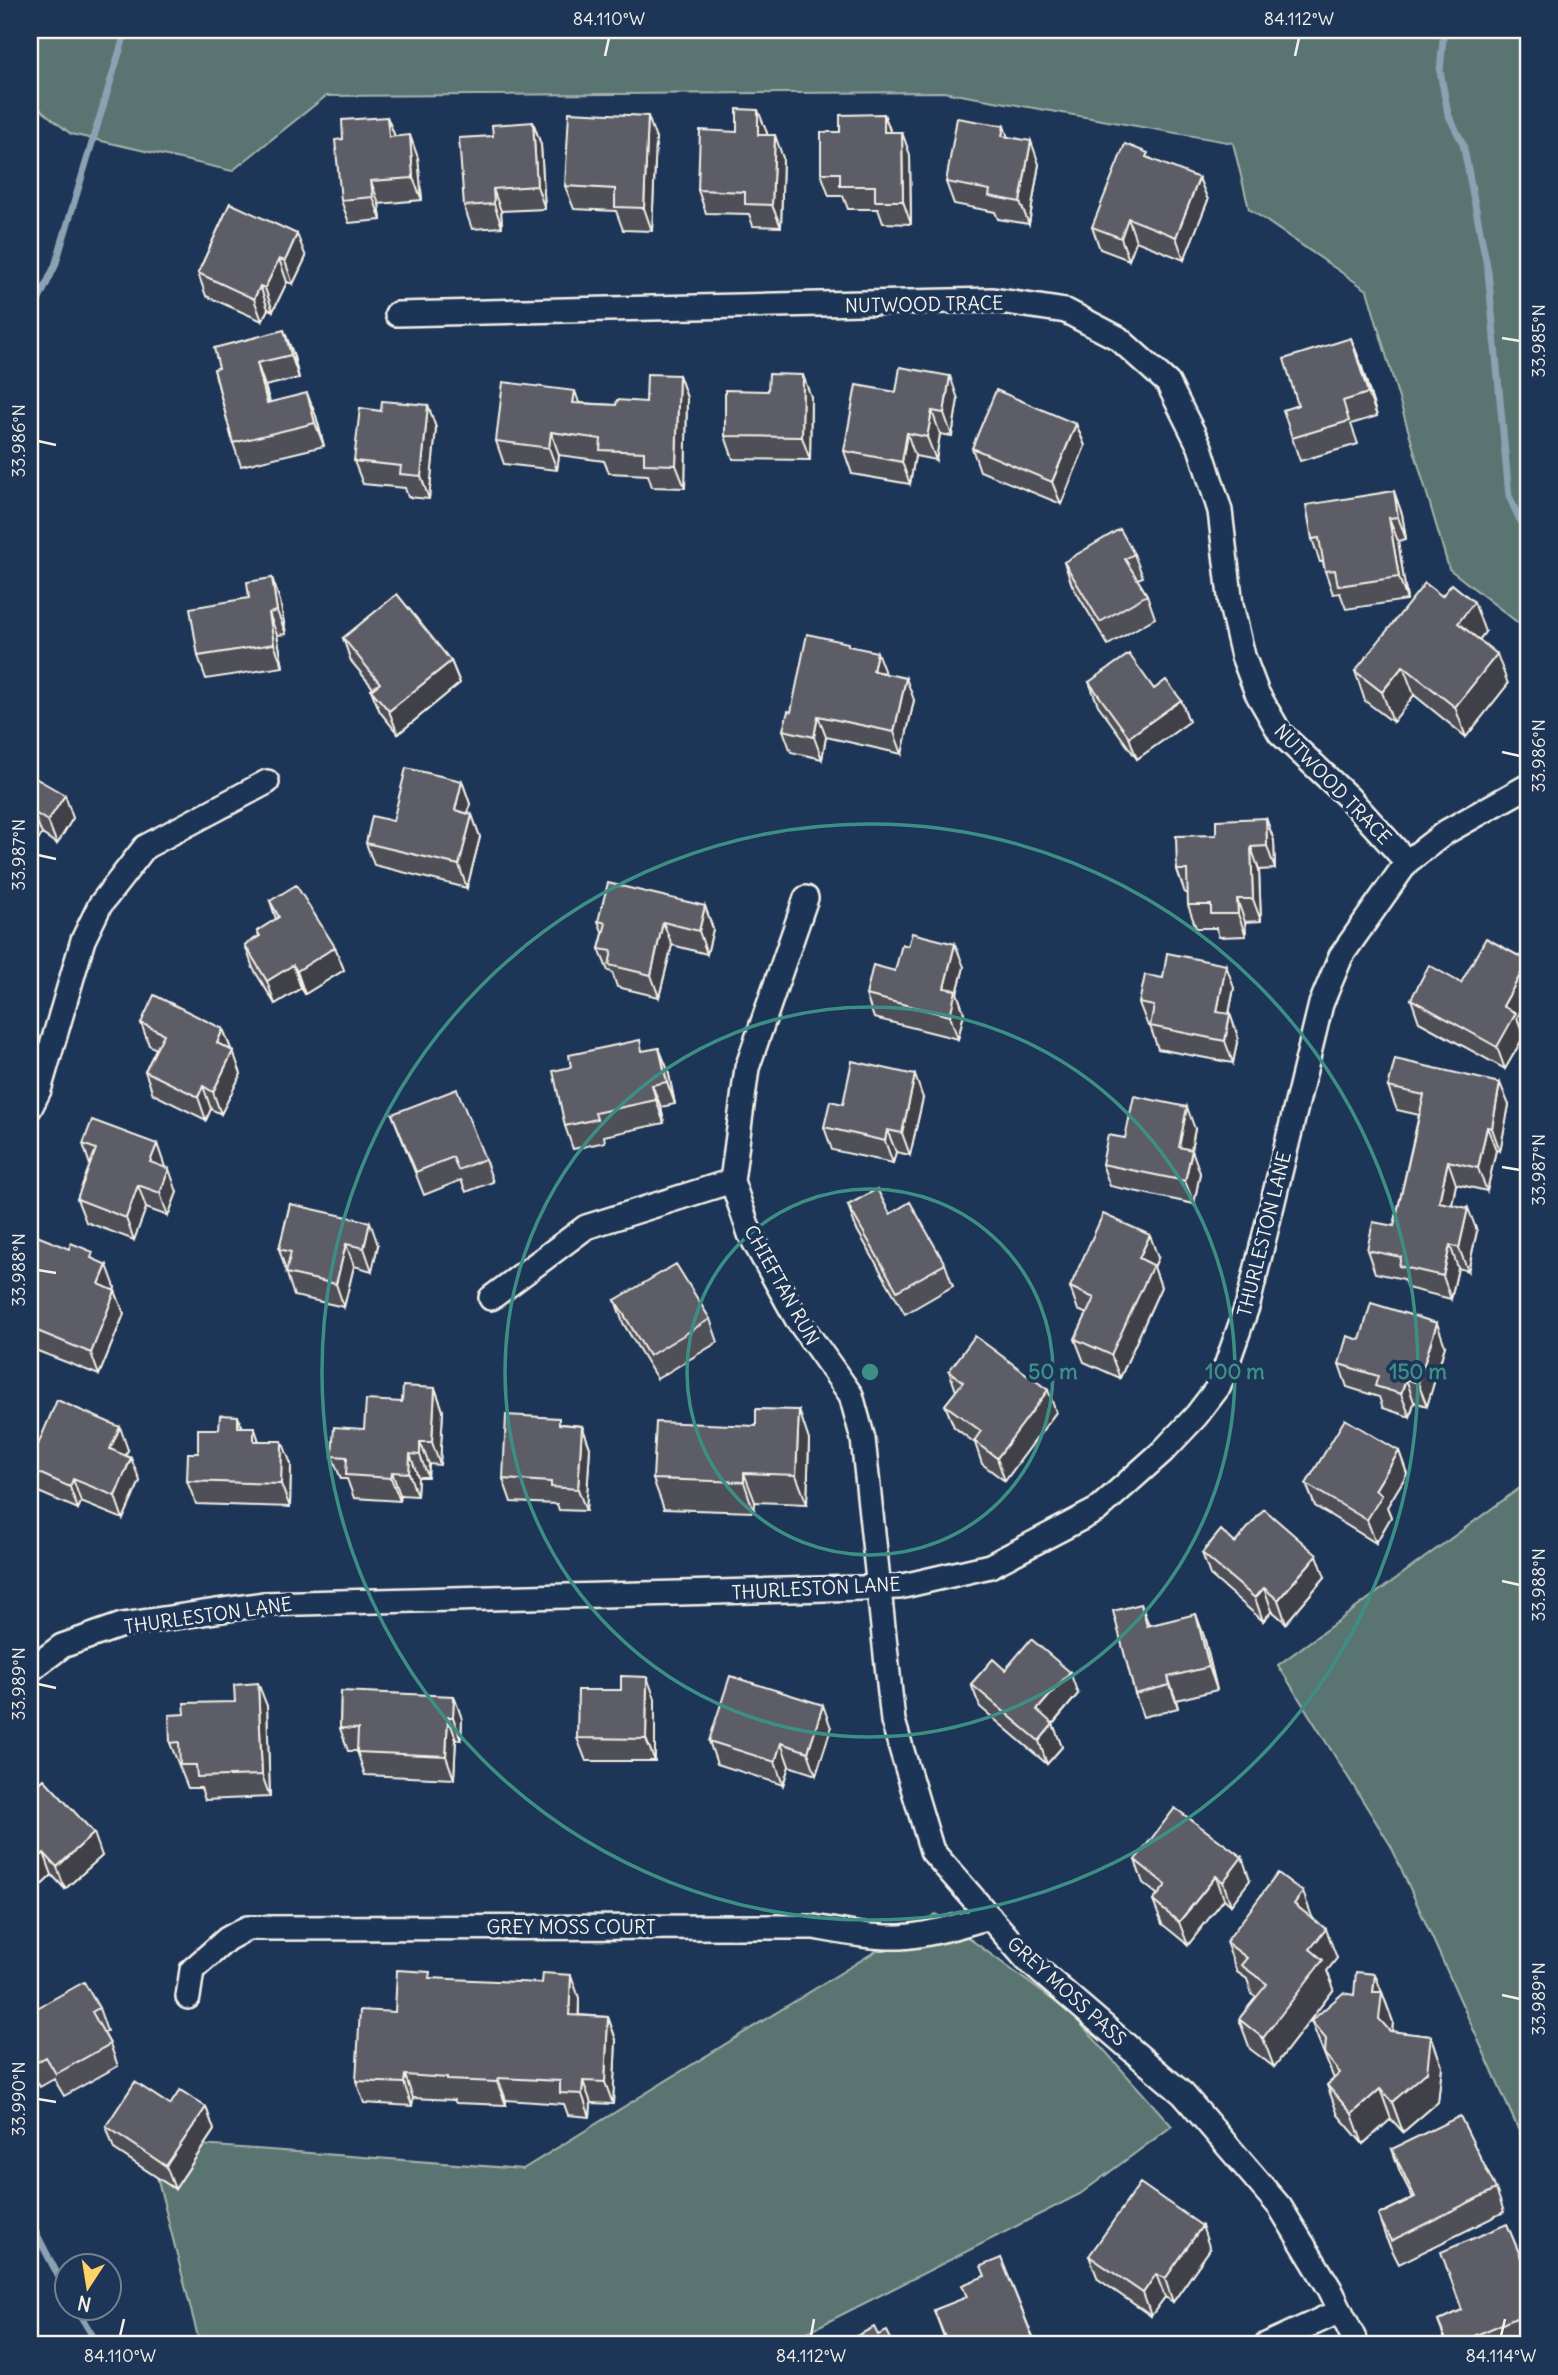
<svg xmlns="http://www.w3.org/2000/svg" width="1558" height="2375" viewBox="0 0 1558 2375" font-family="Delius,sans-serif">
<rect width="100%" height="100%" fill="#1d3557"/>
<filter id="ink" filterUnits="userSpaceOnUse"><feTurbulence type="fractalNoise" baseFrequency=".0143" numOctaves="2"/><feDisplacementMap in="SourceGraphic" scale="14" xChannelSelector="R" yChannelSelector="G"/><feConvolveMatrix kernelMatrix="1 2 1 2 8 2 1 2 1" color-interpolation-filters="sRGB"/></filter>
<g filter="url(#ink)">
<path fill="#5a7571" stroke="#a7b3ac" stroke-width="2" d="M30,30H1528V640L1522,626L1449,569L1367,290L1249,209L1233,143L943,92L326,96L232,171L71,134L30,101Z
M1528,1482V2151L1391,1846L1278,1665Z
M936,1914L1072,2014L1172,2126L1080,2194L782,2345H200L148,2141L523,2169Z"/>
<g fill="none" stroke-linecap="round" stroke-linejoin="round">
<path stroke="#8ca1b2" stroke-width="7" d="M1444,30L1440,71L1448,114L1463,144L1488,271L1509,496L1528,538
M30,318L55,266L126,30
M30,2221L66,2291
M76,2308L98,2345"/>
<defs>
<path id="minor" d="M397,314L993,300L1066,311L1118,338L1168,383L1200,447L1220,511L1231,605L1243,656L1257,693L1280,733L1348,797L1407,862
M806,898L747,1068L732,1181L750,1234L797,1319L851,1395L863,1439L893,1721L932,1851L1027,1960L1183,2094L1280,2207L1330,2289L1357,2345
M30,1108L39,1090L83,940L100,905L145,847L267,782
M491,1298L586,1227L732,1181
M30,1670L62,1646L122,1625L263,1604L899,1587L990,1566L1097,1510L1163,1451L1196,1416L1219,1386L1248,1304L1321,1004L1341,956L1407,862L1446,832L1528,786
M188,1997L192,1970L227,1939L247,1928L814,1927C842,1932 871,1938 900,1937C931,1935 960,1925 990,1917
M1266,2345L1340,2311"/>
</defs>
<use href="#minor" stroke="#f4f1e8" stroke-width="28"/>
<use href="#minor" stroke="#1d3557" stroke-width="23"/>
</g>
<path fill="#505059" stroke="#f4f1e8" stroke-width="2" d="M884,114L891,132L910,155L911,224L883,223L878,209H848L843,196H829L821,173L840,132Z
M387,117L395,137L418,158L422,200L379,204L381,220L349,223L341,200L343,139Z
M533,122L541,145L545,209L501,211L502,227L472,229L464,206L493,136Z
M767,133V135L783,158L781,227L753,226L749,214L706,213L698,190Z
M1008,137L1039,164L1029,224L998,219L995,212L954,204L946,182Z
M656,139L652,231L623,230L616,211L574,209L565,186Z
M1150,158L1208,200L1184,260L1136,241L1129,260L1100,249L1092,227Z
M230,203L306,257L293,284L287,282L273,311L268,309L262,321L206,296L198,273Z
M293,353L299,378L265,386L270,402L316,416L324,446L241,466L233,443L214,369Z
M1360,361L1377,416L1351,424L1358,444L1300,461L1292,438L1298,405Z
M679,375L687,398L685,488L652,487L648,475L609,473L604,461L559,455L557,470L504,464L496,441L579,403L616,405L646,402Z
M896,392L958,399L952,436L940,434L936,460L915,456L910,484L852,474L844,451Z
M811,397L810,460L733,459L725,436Z
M428,405L436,428L429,499L408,497L405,488L363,484L354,461L381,411Z
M1076,424L1085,446L1061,504L980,471L972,448Z
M1402,514L1406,539L1398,541L1407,600L1346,609L1340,593L1333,594L1325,571L1323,562H1320L1312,539Z
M1134,554L1143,577L1137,579L1147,595L1155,618L1108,645L1072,585L1064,562Z
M272,578L280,601L286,634L277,635L283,667L206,679L198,656L249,598Z
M1485,632L1479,640L1508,684L1466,737L1414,695L1393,722L1365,701L1355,671Z
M343,638L451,661L460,683L398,734L380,712L371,690L373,688L351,661Z
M849,646L885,674L914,700L902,754L826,737L822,759L791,752L783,730L791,712Z
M1089,682L1154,689L1181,700L1189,722L1137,759L1098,705Z
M30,775L73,818L57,844L42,834L30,853Z
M462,781L470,804L468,814L472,815L480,837L467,888L374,865L366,843L393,821Z
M1266,818L1274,841L1275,869L1259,870L1261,921L1245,922L1246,936L1219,937L1216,928H1196L1188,905V893H1185L1177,870L1216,835Z
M270,901L335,947L344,970L305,994L301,988L275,1004L253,968L245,945L259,936L257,931L276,919Z
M705,906L713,929L707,954L672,945L659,997L617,987L612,972L608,971L599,949L603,934L598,921Z
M908,946L964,967L957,993L964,1013L958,1039L874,1018L866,995L895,971Z
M1528,961V998L1517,1018L1524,1036L1505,1069L1419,1022L1411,999Z
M1163,978L1234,988L1229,1014H1230L1238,1037L1233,1063L1158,1049L1150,1026H1148L1139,1003Z
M141,1023L223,1029L241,1074L221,1114L211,1109L206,1120L153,1094L145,1071L156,1049L149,1045Z
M644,1051L668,1070L675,1104L661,1107L664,1123L604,1136L605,1142L573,1149L565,1126Z
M1388,1087L1509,1105L1500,1151L1496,1150L1487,1191L1456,1184L1452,1205L1477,1231L1468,1271L1458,1268L1451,1299L1407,1288L1404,1279L1375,1273L1367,1250L1394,1226L1419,1115L1397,1110Z
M923,1098L910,1155L896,1152L893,1163L832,1150L824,1127L843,1104Z
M392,1114L485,1159L493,1182L466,1192L461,1180L424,1195Z
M1195,1129L1191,1150L1200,1173L1194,1204L1110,1186L1102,1164L1125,1138Z
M83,1144H157L165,1168L177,1192L168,1216L146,1208L134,1240L86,1222L77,1199L90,1165Z
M290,1204L378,1245L372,1271L354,1266L344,1307L294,1296L279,1249Z
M848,1205L890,1214L945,1264L953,1286L905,1314L856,1228Z
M30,1241L97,1261L115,1287L114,1291H115L124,1314L99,1375L30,1348Z
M1158,1258L1154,1267L1161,1287L1120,1378L1084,1362L1075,1339L1087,1314L1078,1310L1070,1287Z
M615,1300L710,1319L718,1342L657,1379L623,1323Z
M1360,1340L1445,1346L1427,1406L1414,1402L1410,1417L1383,1408L1379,1397L1347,1387L1339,1364Z
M949,1371L1056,1412L1005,1481L982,1464L975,1443L954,1427L945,1405L956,1391Z
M435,1388L443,1411L440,1465L429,1464L428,1477H418L417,1496L400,1495V1501L354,1498L347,1479H341L332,1456L364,1429L402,1402Z
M562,1424L582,1426L590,1448L586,1511L559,1510L557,1504L511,1502L503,1479Z
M242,1427H254L259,1441L291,1464L290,1507L196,1504L187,1481L198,1453L219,1429Z
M809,1440L807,1504L755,1502L754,1512L664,1509L653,1479Z
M128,1450L125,1456L140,1481L123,1519L81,1502L78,1509L36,1491L30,1475V1463Z
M1399,1451L1407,1474L1387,1507L1391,1517L1376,1543L1315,1506L1306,1484Z
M1235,1543L1325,1577L1286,1623L1272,1611L1263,1621L1210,1575L1202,1553Z
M1141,1604L1149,1625L1204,1636L1217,1690L1176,1700L1178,1708L1143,1717L1135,1694Z
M1005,1670L1078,1694L1053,1724L1062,1747L1047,1764L980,1707L971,1684Z
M341,1691L462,1719L461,1740L456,1739L454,1779L365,1775L357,1751H348L340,1728Z
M655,1699V1761H586L577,1738Z
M267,1706L270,1797L205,1800L201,1788H188L170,1743L185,1714Z
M831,1728L816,1775L789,1766L783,1785L717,1764L709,1741Z
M30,1792L102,1856L65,1889L52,1875L30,1896Z
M1135,1860L1250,1880L1231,1905L1224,1899L1188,1945L1162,1924L1153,1901L1158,1895L1143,1883Z
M1313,1918L1337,1958L1327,1971L1334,1989L1274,2067L1250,2049L1239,2019L1256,1997L1252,1994L1247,1979L1237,1972L1226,1942Z
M432,1978L579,1998V2015L608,2017L616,2040L613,2104L591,2103L590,2117L568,2115L564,2104L506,2100V2105L456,2103L454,2100L413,2098L412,2106L364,2103L356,2081Z
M1382,1992L1393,2022L1392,2032L1431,2036L1442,2066L1438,2102L1403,2132L1391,2119L1363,2144L1338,2115L1327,2085L1334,2079L1311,2021L1354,1995Z
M99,2008L107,2031L104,2033L110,2044L118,2066L64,2096L54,2079L40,2087L30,2069V2012Z
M170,2105L206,2107L214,2130L175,2189L114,2149L106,2126Z
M1392,2149L1496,2189L1504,2212L1399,2264L1386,2238L1378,2215L1413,2198L1400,2172Z
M1210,2249L1173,2302L1165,2297L1151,2316L1098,2279L1089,2256Z
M1001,2258L1036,2345H947L934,2310L966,2298L984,2276Z
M1528,2274V2339L1514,2345H1447L1438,2321L1462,2310Z"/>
<path fill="#414149" stroke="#f4f1e8" stroke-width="2" d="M758,110L767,133L766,157L758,135Z
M884,114L892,137L884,132Z
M648,116L656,139L652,231L644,208Z
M387,117L396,139L389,137Z
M533,122L541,145L545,209L537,186Z
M1004,126L1012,149L1002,136Z
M902,132L910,155L911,224L903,201Z
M410,135L418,158L422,200L413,178Z
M775,135L783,158L781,227L772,205Z
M1031,141L1039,164L1029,224L1020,202Z
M1199,178L1208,200L1184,260L1176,237Z
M371,181L379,204L381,220L373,197Z
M493,189L501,211L502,227L494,204Z
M1128,218L1136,241L1129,260L1121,238Z
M297,234L306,257L293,284L285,261Z
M279,259L287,282L273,311L265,288Z
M260,286L268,309L262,321L254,299Z
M284,330L293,353L299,378L291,355Z
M1351,338L1360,361L1377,416L1368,393Z
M257,363L265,386L275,426L267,403Z
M679,375L687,398L685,488L676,465Z
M803,375L811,397L810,460L802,437Z
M950,376L958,399L952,436L944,413Z
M575,391L583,414L573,403Z
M307,393L316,416L324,446L315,423Z
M428,405L436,428L429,499L421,476Z
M932,411L940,434L936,460L927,437Z
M1076,424L1085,446L1061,504L1052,482Z
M551,432L559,455L557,470L549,448Z
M907,433L915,456L910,484L902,462Z
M1394,491L1402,514L1406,539L1398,517Z
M1389,518L1398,541L1407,600L1399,577Z
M272,578L280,601L286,634L277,611Z
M1474,602L1485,632L1469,653L1458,623Z
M269,613L277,635L283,667L274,644Z
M877,652L885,673L873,671Z
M1497,654L1508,684L1466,737L1455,707Z
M451,661L460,683L398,734L389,711Z
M1403,666L1414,695L1393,722L1382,692Z
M906,678L914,700L902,754L894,732Z
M1181,700L1189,722L1137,759L1129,737Z
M818,716L826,737L822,759L814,737Z
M462,781L470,804L463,833L455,810Z
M65,795L73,818L57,844L48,821Z
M33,812L42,834L30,853V818Z
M472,815L480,837L467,888L459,865Z
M1266,818L1274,841L1275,869L1267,846Z
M1251,847L1259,870L1261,921L1253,899Z
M1237,899L1245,922L1246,936L1238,914Z
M705,906L713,929L707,954L699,931Z
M663,922L672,945L659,997L651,975Z
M955,944L964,967L957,993L964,1013L958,1039L950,1016L944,988Z
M335,947L344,970L305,994L297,971Z
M1528,961V998L1517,1018L1524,1036L1505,1069L1497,1047L1503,1006Z
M293,965L301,988L275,1004L267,981Z
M1226,965L1234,988L1225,1034L1217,1012Z
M1230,1014L1238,1037L1233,1063L1225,1041Z
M223,1029L232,1052L217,1043Z
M659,1048L668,1070L675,1104L667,1082Z
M233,1051L241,1074L221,1114L213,1092Z
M915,1075L923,1098L910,1155L902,1133Z
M1500,1083L1509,1105L1500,1151L1492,1128Z
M652,1085L661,1107L664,1123L656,1100Z
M203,1086L211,1109L206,1120L198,1097Z
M1187,1107L1195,1129L1187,1170L1179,1147Z
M1487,1127L1496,1150L1487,1191L1478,1168Z
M887,1130L896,1152L893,1163L885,1141Z
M157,1144L165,1167L158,1185L150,1162Z
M1192,1150L1200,1173L1194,1204L1185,1181Z
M1448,1161L1456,1184L1448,1225L1439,1202Z
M169,1169L177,1192L168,1216L160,1193Z
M138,1185L146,1208L134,1240L126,1218Z
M1468,1208L1477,1231L1468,1271L1459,1248Z
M370,1222L378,1245L372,1271L364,1248Z
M1150,1235L1158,1258L1154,1267L1161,1287L1120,1378L1111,1355L1139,1258Z
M346,1244L354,1266L344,1307L336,1284Z
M1450,1245L1458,1268L1451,1299L1443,1276Z
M107,1265L115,1287L107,1307L99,1284Z
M115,1291L124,1314L99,1375L91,1353Z
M1437,1323L1445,1346L1427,1406L1418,1383Z
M1406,1379L1414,1402L1410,1417L1401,1394Z
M435,1388L443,1411L440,1465L432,1442Z
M1048,1390L1056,1412L1005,1481L997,1458Z
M799,1410L809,1440L807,1504L796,1475Z
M238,1416L246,1438L238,1427Z
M582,1426L590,1448L586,1511L578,1489Z
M120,1427L128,1450L118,1472L110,1449Z
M254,1427L262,1450L254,1441Z
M282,1441L291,1464L290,1507L281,1484Z
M420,1442L429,1464L428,1477L420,1455Z
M1399,1451L1407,1474L1387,1507L1391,1517L1376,1543L1367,1520L1375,1490Z
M410,1454L418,1477L417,1496L409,1473Z
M131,1458L140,1481L123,1519L115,1496Z
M392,1472L400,1495V1501L391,1478Z
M744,1473L755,1502L754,1512L744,1482Z
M73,1479L81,1502L78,1509L70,1487Z
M1317,1555L1325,1577L1286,1623L1278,1600Z
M1264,1588L1272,1611L1263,1621L1255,1598Z
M1196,1614L1204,1636L1217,1690L1209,1667Z
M1070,1672L1078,1694L1045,1733L1037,1710Z
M647,1677L655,1699V1761L646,1739Z
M1168,1677L1176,1700L1178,1708L1170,1685Z
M258,1683L267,1706L270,1797L262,1775Z
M454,1696L462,1719L461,1740L453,1717Z
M823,1705L831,1728L816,1775L808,1752Z
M448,1717L456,1739L454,1779L446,1756Z
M1053,1724L1062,1747L1047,1764L1039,1741Z
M781,1743L789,1766L783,1785L775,1762Z
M94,1833L102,1856L65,1889L57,1867Z
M44,1853L52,1875L30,1896V1866Z
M1242,1857L1250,1880L1231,1905L1223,1882Z
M1216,1876L1224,1899L1188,1945L1179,1922Z
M1303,1892L1314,1922L1294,1904Z
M1326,1929L1337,1958L1327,1971L1334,1989L1274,2067L1263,2038L1310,1949Z
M1375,1974L1393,2022L1390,2049L1379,2019L1373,1992Z
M571,1975L579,1998L578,2038L569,2015Z
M608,2017L616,2040L613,2104L605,2082Z
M1431,2036L1442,2066L1438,2102L1403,2132L1392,2102Z
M405,2075L413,2098L412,2106L404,2083Z
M498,2078L506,2100V2105L497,2082Z
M583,2081L591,2103L590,2117L582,2094Z
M1380,2089L1391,2119L1363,2144L1352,2114Z
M206,2107L214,2130L175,2189L166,2166Z
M1202,2226L1210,2249L1173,2302L1165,2279Z
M1156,2274L1165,2297L1151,2316L1143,2293Z"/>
<path fill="#5d5d68" stroke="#f4f1e8" stroke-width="2" d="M737,109L758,110V135H775L772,205L745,204V192L698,190L700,130L737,132Z
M569,112L648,116L644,208L615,207V189L565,186Z
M884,114V132H902L903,201H875V186H840V173H821V132H840V115Z
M387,117L389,137L410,135L413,178L371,181L373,197L341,200L335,140L343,139L342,120Z
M957,118L1004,126L1002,136L1031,141L1020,202L989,196L990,190L946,182Z
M533,122L537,186L493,189L494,204L464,206L459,138L493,136L492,125Z
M1125,144L1148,153L1146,157L1199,178L1176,237L1128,218L1121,238L1092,227Z
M230,203L297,234L285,261L279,259L265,288L260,286L254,299L198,273Z
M284,330L291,355L257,363L267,403L307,393L315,423L233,443L214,369L219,368L214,348Z
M1351,338L1368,393L1343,401L1349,421L1292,438L1283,410L1298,405L1284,359Z
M900,367L950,376L944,413L932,411L927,437L907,433L902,462L844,451L856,385L896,392Z
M647,374L679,375L676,465L644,464V452L600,450L601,439L551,432L549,448L496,441L503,382L575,391L573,403L616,405L617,400L646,402Z
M769,374L803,375L802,437L725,436V390L768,391Z
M996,390L1076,424L1052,482L972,448Z
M382,401L428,405L421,476L400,474L401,466L354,461L360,408L381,411Z
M1394,491L1398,517L1389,518L1399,577L1338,586L1335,570L1325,571L1319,538L1312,539L1306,505Z
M1120,529L1134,554L1125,559L1147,595L1100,622L1064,562Z
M272,578L277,611L269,613L274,644L198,656L190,608L249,598L247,582Z
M1425,583L1442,596L1452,584L1474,602L1458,623L1497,654L1455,707L1403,666L1382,692L1355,671Z
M397,594L451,661L389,711L371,690L380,683L343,638Z
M807,634L848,643V646L877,652L873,671L906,678L894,732L818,716L814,737L783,730L788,711L791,712Z
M1129,654L1154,689L1166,680L1181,700L1129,737L1089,682Z
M406,768L462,781L455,810L472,815L459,865L366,843L372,816L393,821Z
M30,775L65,795L48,821L33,812L30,818Z
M1266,818L1267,846L1251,847L1253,899H1237L1238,914H1211V905H1188L1187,870H1177L1176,836L1216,835V820Z
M608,883L705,906L699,931L663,922L651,975L609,965L612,951L599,949L606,923L598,921Z
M296,885L335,947L297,971L293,965L267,981L245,945L260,936L257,931L279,917L270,901Z
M912,933L955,944L944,988L956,990L950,1016L866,995L873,965L895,971L902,944L908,946Z
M1486,938L1528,961L1503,1006L1516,1013L1497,1047L1411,999L1429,965L1461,983Z
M1167,953L1226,965L1217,1012L1230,1014L1225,1041L1150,1026L1154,1006L1139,1003L1145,975L1163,978Z
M154,995L223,1029L217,1043L233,1051L213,1092L203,1086L198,1097L145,1071L164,1034L141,1023Z
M640,1040L642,1051L659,1048L667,1082L652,1085L656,1100L595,1113L597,1119L565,1126L553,1071L571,1067L569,1055Z
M1395,1059L1500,1083L1492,1128L1487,1127L1478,1168L1448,1161L1439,1202L1468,1208L1459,1248L1450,1245L1443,1276L1399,1266L1401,1257L1367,1250L1373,1222L1394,1226L1424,1095L1388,1087Z
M852,1061L915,1075L902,1133L887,1130L885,1141L824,1127L830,1101L843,1104Z
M457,1089L485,1159L458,1170L453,1157L416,1172L392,1114Z
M1134,1096L1187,1107L1179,1147L1192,1150L1185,1181L1102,1164L1108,1135L1125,1138Z
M92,1120L157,1144L150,1162L169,1169L160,1193L138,1185L126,1218L77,1199L96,1149L83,1144Z
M877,1189L890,1214L910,1202L945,1264L897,1291L848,1205Z
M290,1204L370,1222L364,1248L346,1244L336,1284L286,1273L291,1252L279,1249Z
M1103,1214L1150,1235L1139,1258L1153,1265L1111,1355L1075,1339L1094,1298L1070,1287Z
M32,1234L69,1249L71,1243L93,1252L91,1258L107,1265L99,1284L115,1291L91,1353L30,1328V1287L37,1270L30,1267V1241Z
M676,1264L710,1319L649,1356L615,1300Z
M1371,1303L1437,1323L1418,1383L1406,1379L1401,1394L1375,1386L1378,1376L1339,1364L1347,1336L1360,1340Z
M975,1336L1048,1390L997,1458L974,1441L981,1431L945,1405L963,1382L949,1371Z
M403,1386L435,1388L432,1442H420V1455L410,1454L409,1473L392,1472L391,1478L346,1475L347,1457L332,1456L334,1427L364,1429L366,1400L402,1402Z
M57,1400L120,1427L110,1449L131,1458L115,1496L73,1479L70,1487L30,1469V1463Z
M756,1409L799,1410L796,1475L744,1473V1482L653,1479L656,1422L756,1426Z
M220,1415L238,1416V1427H254V1441H282L281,1484L187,1481L188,1453H198V1429H219Z
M506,1415L559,1418V1424L582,1426L578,1489L551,1487V1482L503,1479Z
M1345,1419L1399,1451L1375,1490L1382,1495L1367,1520L1306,1484Z
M1264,1509L1317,1555L1278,1600L1264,1588L1255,1598L1202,1553L1221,1530L1235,1543Z
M1141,1604L1147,1626L1196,1614L1209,1667L1168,1677L1170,1685L1135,1694L1113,1611Z
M1031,1639L1070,1672L1037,1710L1053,1724L1039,1741L971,1684L993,1659L1005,1670Z
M621,1676L647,1677L646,1739L577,1738L578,1690H621Z
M730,1676L823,1705L808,1752L781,1743L775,1762L709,1741Z
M258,1683L262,1775L197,1777L196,1765H180L179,1742L170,1743L169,1715L185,1714L184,1703L235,1702L234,1685Z
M341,1691L454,1696L453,1717H448L446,1756L357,1752L358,1729L340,1728Z
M44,1779L94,1833L57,1867L44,1853L30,1866V1792Z
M1175,1808L1242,1857L1223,1882L1216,1876L1179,1922L1153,1901L1166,1885L1135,1860Z
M1278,1873L1303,1892L1294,1904L1326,1929L1310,1949L1323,1960L1263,2038L1239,2019L1267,1984L1241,1965L1247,1958L1226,1942Z
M397,1970L430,1972L429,1978L542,1983L543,1973L571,1975L569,2015L608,2017L605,2082L583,2081L582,2094L560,2093V2081L498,2078L497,2082L447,2080V2078L405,2075L404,2083L356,2081L360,2010L395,2012Z
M1356,1972L1375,1974L1373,1992H1382L1379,2019L1390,2031L1431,2036L1427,2072L1392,2102L1380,2089L1352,2114L1327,2085L1340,2073L1325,2054L1326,2039L1311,2021L1343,1993L1354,1995Z
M84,1982L99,2008L92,2012L110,2044L56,2074L46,2057L32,2065L30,2061V2012Z
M135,2082L170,2105L180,2090L206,2107L166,2166L106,2126Z
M1460,2116L1496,2189L1391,2241L1378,2215L1415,2197L1392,2149Z
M1140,2183L1202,2226L1165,2279L1156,2274L1143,2293L1089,2256Z
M1507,2224L1528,2274V2313L1453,2345H1448L1438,2321L1462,2310L1441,2252Z
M1001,2258L1034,2341L1023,2345H1010L1009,2342L1002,2345H948L934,2310L967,2297L962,2285L985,2276L981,2266Z
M874,2327L878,2335L887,2331L894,2345H839Z"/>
</g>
<path fill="none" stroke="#f4f1e8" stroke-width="2.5" d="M605,56L609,38M1295,56L1299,38M1502,338L1520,341M38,441L56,445M1502,752L1520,756M38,855L56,859M1502,1167L1520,1170M38,1270L56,1273M1502,1581L1520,1585M38,1684L56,1688M1502,1995L1520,1999M38,2099L56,2102M120,2336L124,2319M811,2336L814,2319M1501,2336L1505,2319"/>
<g fill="none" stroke="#3d8f86" stroke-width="3.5">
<circle cx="870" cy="1372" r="183"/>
<circle cx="870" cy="1372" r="365"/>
<circle cx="870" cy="1372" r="548"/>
</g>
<g text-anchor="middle" stroke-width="7" stroke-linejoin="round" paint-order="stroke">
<g font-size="19" fill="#f4f1e8" stroke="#1d3557">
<text transform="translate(924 304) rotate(-1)" y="7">NUTWOOD TRACE</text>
<text transform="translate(1333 784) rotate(46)" y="7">NUTWOOD TRACE</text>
<text transform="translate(1264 1234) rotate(-76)" y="7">THURLESTON LANE</text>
<text transform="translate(782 1285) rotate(61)" y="7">CHIEFTAN RUN</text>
<text transform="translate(816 1588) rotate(-3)" y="7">THURLESTON LANE</text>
<text transform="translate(208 1615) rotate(-8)" y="7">THURLESTON LANE</text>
<text x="571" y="1934">GREY MOSS COURT</text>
<text transform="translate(1067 1991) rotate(42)" y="7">GREY MOSS PASS</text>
</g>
</g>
<circle cx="870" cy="1372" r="10" fill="#3d8f86" stroke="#1d3557" stroke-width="3.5"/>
<g font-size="21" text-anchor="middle" font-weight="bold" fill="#3d8f86" stroke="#1d3557" stroke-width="7" stroke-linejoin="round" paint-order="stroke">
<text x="1053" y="1379">50 m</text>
<text x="1235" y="1379">100 m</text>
<text x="1418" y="1379">150 m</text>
</g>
<rect width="1558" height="2375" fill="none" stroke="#1d3557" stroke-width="77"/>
<g transform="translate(88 2287) rotate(192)"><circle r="33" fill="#1d3557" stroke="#738091" stroke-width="2"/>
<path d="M0-5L12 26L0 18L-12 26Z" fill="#ffd166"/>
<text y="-10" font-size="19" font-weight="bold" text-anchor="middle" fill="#f4f1e8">N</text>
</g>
<rect x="38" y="38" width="1482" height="2298" fill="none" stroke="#f4f1e8" stroke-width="2.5"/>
<g font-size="18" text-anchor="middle" fill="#f4f1e8">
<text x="609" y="25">84.110°W</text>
<text x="1299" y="25">84.112°W</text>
<text transform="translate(1539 341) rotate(-90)" y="6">33.985°N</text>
<text transform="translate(19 441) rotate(-90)" y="6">33.986°N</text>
<text transform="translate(1539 756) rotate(-90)" y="6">33.986°N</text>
<text transform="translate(19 855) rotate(-90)" y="6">33.987°N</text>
<text transform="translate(1539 1170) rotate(-90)" y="6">33.987°N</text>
<text transform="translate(19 1270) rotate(-90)" y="6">33.988°N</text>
<text transform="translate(1539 1585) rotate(-90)" y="6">33.988°N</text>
<text transform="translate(19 1684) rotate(-90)" y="6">33.989°N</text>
<text transform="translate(1539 1999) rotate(-90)" y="6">33.989°N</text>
<text transform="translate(19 2099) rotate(-90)" y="6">33.990°N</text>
<text x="120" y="2362">84.110°W</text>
<text x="811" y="2362">84.112°W</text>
<text x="1501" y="2362">84.114°W</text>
</g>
</svg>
